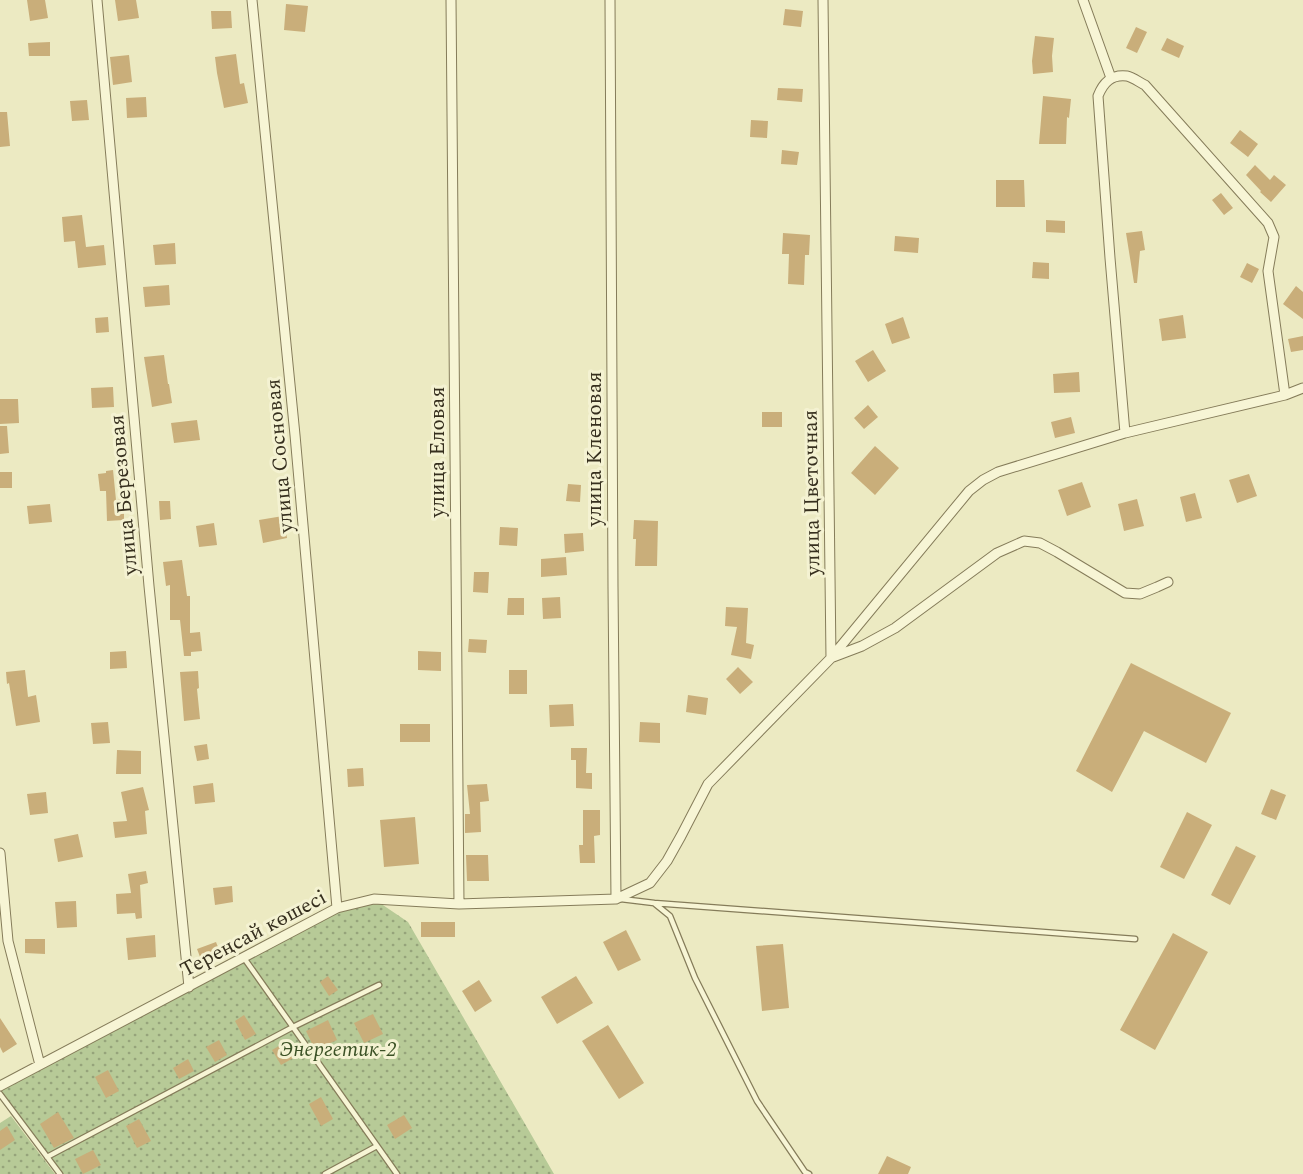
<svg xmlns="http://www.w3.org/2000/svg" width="1303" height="1174" viewBox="0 0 1303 1174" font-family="Spectral,serif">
<defs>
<pattern id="garden-dots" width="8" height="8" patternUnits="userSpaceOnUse" patternTransform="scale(1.5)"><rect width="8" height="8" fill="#b7ca97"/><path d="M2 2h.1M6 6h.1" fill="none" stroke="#96a47b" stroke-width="1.8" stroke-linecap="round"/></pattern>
</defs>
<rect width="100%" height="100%" fill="#eceac2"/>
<path fill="url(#garden-dots)" d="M374,899L408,922L554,1174H60L0,1094V1086L337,908Z
M11,1116L55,1174H0V1123Z"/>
<path fill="#c9ae7a" d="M27,0H45L48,18L30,21Z
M115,0H136L139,18L118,21Z
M286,4L308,6L305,32L284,30Z
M785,9L803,11L801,27L783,25Z
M211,11H231L232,28L212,29Z
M1136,27L1147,32L1137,53L1126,48Z
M1035,36L1054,38L1052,56L1053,72L1033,74L1032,61Z
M1167,38L1184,46L1179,58L1161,50Z
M50,42V56H29L28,43Z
M236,54L240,84L244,83L248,103L224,108L217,73L215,57Z
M129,55L132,82L113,85L110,57Z
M778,88L803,89L802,102L777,100Z
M1043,96L1071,99L1069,118L1067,117L1066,144H1039Z
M146,97L147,117L127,118L126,98Z
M87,100L89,120L72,121L70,101Z
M0,112H7L10,146L0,147Z
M751,120L768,121L767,138L750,137Z
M1240,130L1258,144L1248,157L1230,143Z
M782,150L799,152L797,165L781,164Z
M1255,165L1270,180L1274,175L1286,185L1271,202L1260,192L1261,191L1246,175Z
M996,180H1024L1025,207H996Z
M1221,193L1233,208L1224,215L1212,200Z
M82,215L86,247L104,245L106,265L78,268L75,241L64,242L62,217Z
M1046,220L1065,221V233L1046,232Z
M1142,231L1145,250L1140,251L1137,283H1134L1126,233Z
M783,233L810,235L809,255H805L804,285L788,284L789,254H782Z
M895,236L919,238L918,253L894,251Z
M175,243L176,264L155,265L153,245Z
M1033,262L1049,263V279L1032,278Z
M1247,263L1259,269L1252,283L1240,277Z
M169,285L170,305L145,307L143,287Z
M1296,286L1303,292V319L1283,304Z
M1183,315L1186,338L1162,341L1159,319Z
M108,317L109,332L96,333L95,318Z
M903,317L910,338L892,344L885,324Z
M1303,336V350L1291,352L1288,339Z
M873,350L886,371L868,382L855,361Z
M164,355L168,384H169L172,403L152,407L144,357Z
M1079,372L1080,392L1054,393L1053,374Z
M113,387L114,407L92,408L91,388Z
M0,399H18L19,423L0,424Z
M868,405L878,417L864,429L854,418Z
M762,412H782V427H762Z
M1071,417L1075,433L1055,438L1051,422Z
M197,420L200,440L174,443L171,423Z
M0,426H7L9,453L0,454Z
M875,446L899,468L875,495L851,473Z
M113,470L116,500L124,499V520L107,521L106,491H100L98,474L106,473V471Z
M0,472H12V488H0Z
M1249,474L1257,496L1237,503L1229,480Z
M1082,482L1091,507L1067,516L1058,490Z
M568,484L581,485L580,502L566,501Z
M1195,493L1202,518L1186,522L1180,497Z
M1137,499L1144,526L1124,531L1118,504Z
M159,501H170L171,519L160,520Z
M50,504L52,522L29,524L27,506Z
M283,516L287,538L263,543L259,520Z
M634,520L658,521L657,566H635L636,539H633Z
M214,523L217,545L199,547L196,526Z
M500,527L518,528L517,546L499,545Z
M583,533L584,551L565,553L564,534Z
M566,557L567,575L541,577V559Z
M182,560L187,596H190V633L200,632L202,651L191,652V656H184L180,620H170V585L166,586L163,562Z
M474,572H489L488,593L473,592Z
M560,597L561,618L543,619L542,598Z
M508,598H524V615H507Z
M726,607L748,608L746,643L754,645L751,659L731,655L737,627L725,626Z
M469,639L487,640L486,653L468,652Z
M126,651L127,668L110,669V652Z
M418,651L441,652V671L418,670Z
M1131,663L1231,713L1206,763L1144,731L1112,792L1076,771Z
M738,667L753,682L740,694L726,679Z
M25,670L28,697L36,695L40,722L16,726L9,683L7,684L6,672Z
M509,670H527V694H509Z
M198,671L199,688L197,689L200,719L184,721L180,672Z
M688,695L708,698L706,715L686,712Z
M573,704L574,726L550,727L549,705Z
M108,722L110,743L93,744L91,723Z
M640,722L660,723V743L639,742Z
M400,724H430V742H400Z
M207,744L209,759L197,761L194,746Z
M571,748H587L586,773H592V789L576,788V760H571Z
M117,750L141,751V774H116Z
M363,768L364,786L348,787L347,769Z
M213,783L215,802L195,804L193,786Z
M487,784L489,801L480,802L481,832L465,833V814H470L467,785Z
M143,787L149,810L145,811L147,834L115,838L113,822L127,821L121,792Z
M1271,789L1286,795L1276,820L1261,814Z
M46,792L48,813L30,815L27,794Z
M583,810H600V835L594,836L595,863H580L579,845H583Z
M1187,812L1212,825L1184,879L1160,867Z
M415,817L419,864L384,867L380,820Z
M78,834L83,857L58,862L54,839Z
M1236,846L1256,856L1230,905L1211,895Z
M466,855H488L489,881H467Z
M146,871L148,883L140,885L142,918L136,919L135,913L117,914L116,894L131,893L128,874Z
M232,886L233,902L215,905L213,888Z
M76,901L77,927L57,928L55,902Z
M421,922H455V937H421Z
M626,930L641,960L618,971L603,942Z
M1173,933L1208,952L1155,1050L1120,1030Z
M155,935L156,957L128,960L126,938Z
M25,939H45V954L25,953Z
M216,942L221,955L202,962L197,949Z
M783,944L789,1008L762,1011L756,946Z
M328,976L338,990L329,996L320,982Z
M576,976L593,1003L557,1024L541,997Z
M479,980L492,1001L475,1012L462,991Z
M373,1014L383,1034L364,1043L354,1023Z
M244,1015L256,1034L245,1040L235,1021Z
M0,1018L17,1044L3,1053L0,1047Z
M328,1020L337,1040L315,1050L306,1031Z
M608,1025L644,1083L619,1099L582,1041Z
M219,1040L227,1055L215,1062L206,1047Z
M286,1042L295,1057L281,1065L272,1050Z
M188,1059L194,1071L179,1079L173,1068Z
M108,1070L119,1091L106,1098L95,1077Z
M321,1097L333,1119L321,1126L309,1104Z
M58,1112L74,1138L54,1148L40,1124Z
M404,1115L412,1128L395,1139L387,1125Z
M139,1119L151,1141L137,1148L126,1126Z
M7,1126L15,1140L0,1150V1131Z
M93,1150L101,1165L83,1174L75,1159Z
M887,1156L911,1167L908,1174H878Z"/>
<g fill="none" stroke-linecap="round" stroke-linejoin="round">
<defs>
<path id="lane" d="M621,899L654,903L670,916L695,978L757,1101L805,1172L809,1174
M654,903L1135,939
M244,958L397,1174
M0,1094L60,1174
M47,1157L293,1027L379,985
M325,1174L377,1146"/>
<path id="street" d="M97,0L149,586L189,987
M252,0L295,435L337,908
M451,0L459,904
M610,0L613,587L616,899
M1083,0L1111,78
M1125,433L1110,258L1098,96C1103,83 1111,74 1127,76C1133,77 1140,83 1145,85L1268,223L1274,237L1268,271L1285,395
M833,657L862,646L895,628L997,553L1024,541L1040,543L1057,552L1125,593L1140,594L1157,587L1168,582
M831,658L969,491L983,480L998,472L1125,433L1285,395L1303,388
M0,853L8,941L40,1065
M0,1086L337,908L374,899L459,904L616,899L650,883L667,861L681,836L708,784L831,658L823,0"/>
</defs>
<use href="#lane" stroke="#857c5a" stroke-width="7"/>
<use href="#street" stroke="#857c5a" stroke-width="11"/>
<use href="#lane" stroke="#f7f5d5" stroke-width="4.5"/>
<use href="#street" stroke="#f7f5d5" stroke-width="9"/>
</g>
<g text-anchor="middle" stroke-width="6" stroke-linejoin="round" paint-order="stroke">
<g font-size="21" fill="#362f1e" stroke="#f4f2d2">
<text transform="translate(594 449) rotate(-90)" y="7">улица Кленовая</text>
<text transform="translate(437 452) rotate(-90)" y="7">улица Еловая</text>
<text transform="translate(279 456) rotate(-95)" y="7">улица Сосновая</text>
<text transform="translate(811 493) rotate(-91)" y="7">улица Цветочная</text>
<text transform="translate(123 495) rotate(-95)" y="7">улица Березовая</text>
<text transform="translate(253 933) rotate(-28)" y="7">Тереңсай көшесі</text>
</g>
<g font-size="21" font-style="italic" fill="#3b5125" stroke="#f4f2d2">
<text x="338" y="1056">Энергетик-2</text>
</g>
</g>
</svg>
